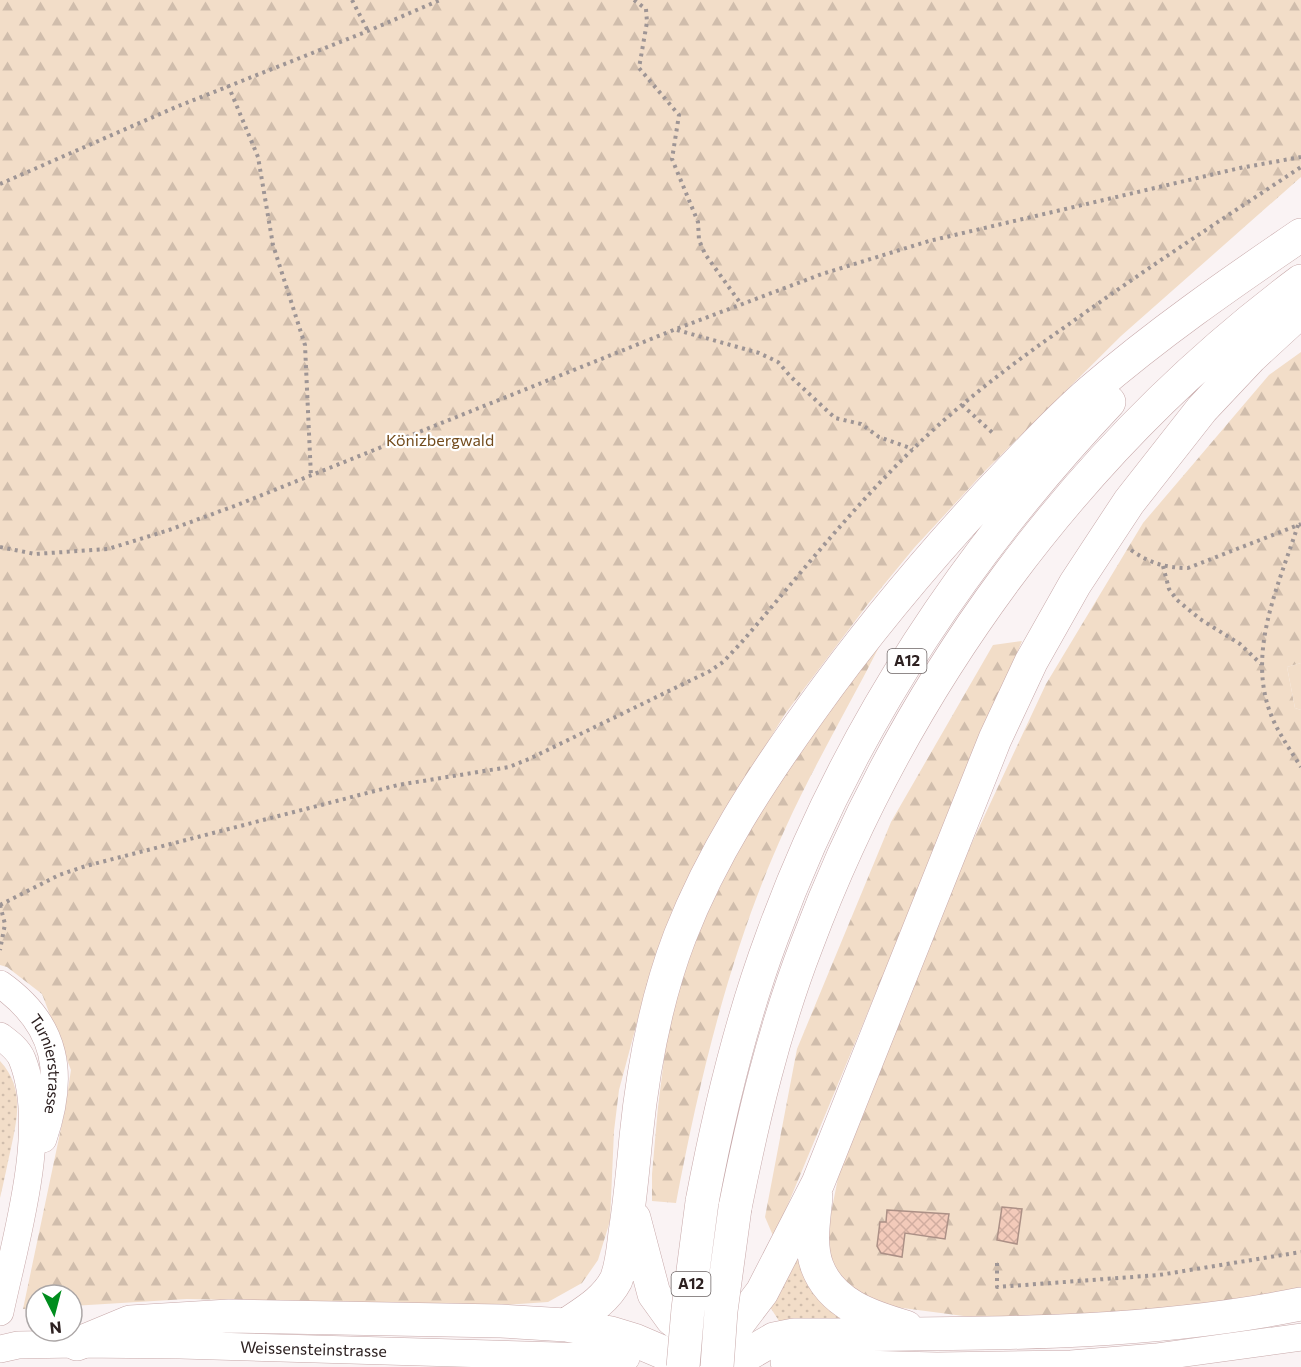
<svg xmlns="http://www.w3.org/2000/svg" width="1301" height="1367" viewBox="0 0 1301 1367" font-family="Commissioner,sans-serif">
<defs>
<pattern id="grass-dots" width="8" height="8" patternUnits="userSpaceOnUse" patternTransform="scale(1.5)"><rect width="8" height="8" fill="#f2ddc8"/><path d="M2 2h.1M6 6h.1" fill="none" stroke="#d0bdac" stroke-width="1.8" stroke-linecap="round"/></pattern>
<pattern id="forest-firs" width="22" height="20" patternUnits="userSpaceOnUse" patternTransform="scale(1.5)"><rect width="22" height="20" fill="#f2ddc8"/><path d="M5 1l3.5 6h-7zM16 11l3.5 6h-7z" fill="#d0bdac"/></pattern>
<pattern id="building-cross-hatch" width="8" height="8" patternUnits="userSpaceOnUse" patternTransform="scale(1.5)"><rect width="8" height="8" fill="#f3caba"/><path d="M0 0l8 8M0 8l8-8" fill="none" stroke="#d1ada0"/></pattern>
</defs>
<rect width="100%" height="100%" fill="#faf3f4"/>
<path fill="url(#grass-dots)" d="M0,1061C24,1087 18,1116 11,1148C7,1165 4,1182 0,1198Z
M793,1249L849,1317L781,1324L770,1307Z"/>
<path fill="url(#forest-firs)" d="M0,0H1301V177L1121,336L986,470L914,548L868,604L785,714L713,831L647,985L619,1090L614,1131L610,1221L598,1260L582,1283L548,1302L489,1306L187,1299L72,1306V1295H36V1308L23,1309L64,1114L71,1070L42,994L7,967L0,965Z
M1301,352V663L1287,667L1295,708L1301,710V1289L1165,1310L994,1320L857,1302L824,1248L842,1158L955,879L1046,684L1143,523L1269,375Z
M1022,641L774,1238L765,1217L797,1049L891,822L993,645Z
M875,646L879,647C848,708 813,767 785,829C731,947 700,1076 676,1203L652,1201V1174L658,1107L667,1035L674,995L692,945L764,796Z"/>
<path fill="#f2ddc8" d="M1301,663V710L1295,708L1287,667Z"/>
<path fill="url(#building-cross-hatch)" stroke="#ac9086" stroke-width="1.5" d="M1002,1207L1022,1209L1017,1244L997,1240Z
M887,1210L949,1214L945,1239L905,1233L902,1257L881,1253L877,1246L880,1222H886Z"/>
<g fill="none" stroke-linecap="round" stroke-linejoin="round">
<defs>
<g id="secondary">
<path id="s1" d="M0,984C58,1025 65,1075 43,1139"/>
<path d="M0,1036C8,1042 18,1049 22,1059C50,1128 15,1241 0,1312"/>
<path id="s2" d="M0,1349L18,1345L77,1344L180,1345L626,1358"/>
<path d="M784,1362L937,1366L1071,1364L1156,1357L1301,1337"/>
</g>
<path id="motorway" d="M816,1197C814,1219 809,1244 817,1266C831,1304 871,1317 906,1327
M702,1202C719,1112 740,1023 772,937C845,735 962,558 1109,402
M735,1208C753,1118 774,1029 807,944C905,683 1077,448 1301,281
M634,1218L654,1294L672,1319L706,1346
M566,1325C585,1312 605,1301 616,1280C622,1265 623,1249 625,1233C630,1201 633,1169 636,1137C643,1068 655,1001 680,936C712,854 759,782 810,711C865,634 925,562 989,493C1022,459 1055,422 1091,391C1157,334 1229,284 1301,235
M77,1344L130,1322L229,1316L501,1321L566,1325L611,1333L634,1340L683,1361L689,1367
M705,1359L728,1337L762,1292L818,1183L995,739L1031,662L1075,584L1129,502L1202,409L1251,357L1301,311
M726,1367L774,1339L794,1335C966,1333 1131,1338 1301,1304"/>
</defs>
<use href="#secondary" stroke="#c7a8a9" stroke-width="28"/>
<use href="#motorway" stroke="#c7a8a9" stroke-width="34"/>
<path stroke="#9e9595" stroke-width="4" stroke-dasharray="3 4.5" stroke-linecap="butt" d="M352,0L368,31
M634,0L646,9L647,22L639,68L679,115L672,159L698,222L699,240L705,254L741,304
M228,85L258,157L273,245L305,345L311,477
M0,184L176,107L368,31L440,0
M677,330L759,353L778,362L791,377L835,418L861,424L879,437L913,449
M962,405L995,435
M1298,525C1278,588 1243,658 1275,724C1282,738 1292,753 1301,767
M0,547L35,554L108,549L169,530L237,505L676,329L822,274L929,241L1240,168L1301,157
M1131,550C1149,563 1166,568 1188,568L1301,524
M1163,566L1169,589L1177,600L1200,619L1240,644L1261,664
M0,905L59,875L86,866L398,785L509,767L529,759L710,671L723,662L741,643C797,578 851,509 913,449C961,402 1016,361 1072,322C1147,268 1224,218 1301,167
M0,905L5,924L0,950
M997,1263V1287L1159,1275L1301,1252"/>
<use href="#secondary" stroke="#fff" stroke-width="27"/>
<use href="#motorway" stroke="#fff" stroke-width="33"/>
<defs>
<path id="motorway-bridge" d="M683,1367L688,1309L702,1202
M717,1367L721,1311L735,1208"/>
</defs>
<use href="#motorway-bridge" stroke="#c7a8a9" stroke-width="34" stroke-linecap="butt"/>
<use href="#motorway-bridge" stroke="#fff" stroke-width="33"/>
</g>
<g text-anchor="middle" stroke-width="4.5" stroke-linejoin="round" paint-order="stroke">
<g fill="#fff" stroke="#6c6464" stroke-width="1.5">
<rect x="887.5" y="649" width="39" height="24" rx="4.5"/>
<rect x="671.5" y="1272" width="39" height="24" rx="4.5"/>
</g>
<g font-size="15" font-weight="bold" fill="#2d2121">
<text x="907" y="666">A12</text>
<text x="691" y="1289">A12</text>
</g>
<g font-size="16" fill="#724b1c" stroke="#fff">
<text x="440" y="446">Könizbergwald</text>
</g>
<g font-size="16" fill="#2d2121" stroke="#fff">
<text dy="6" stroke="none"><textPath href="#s1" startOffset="98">Turnierstrasse</textPath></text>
<text dy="6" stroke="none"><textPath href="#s2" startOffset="314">Weissensteinstrasse</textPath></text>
</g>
</g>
<g transform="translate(54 1313) rotate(174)"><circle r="28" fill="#ffffff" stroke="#aba6a6" stroke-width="1.5"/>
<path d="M0-4.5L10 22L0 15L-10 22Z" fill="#008d1e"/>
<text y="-9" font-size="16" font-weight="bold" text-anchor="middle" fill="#2d2121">N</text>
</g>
</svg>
